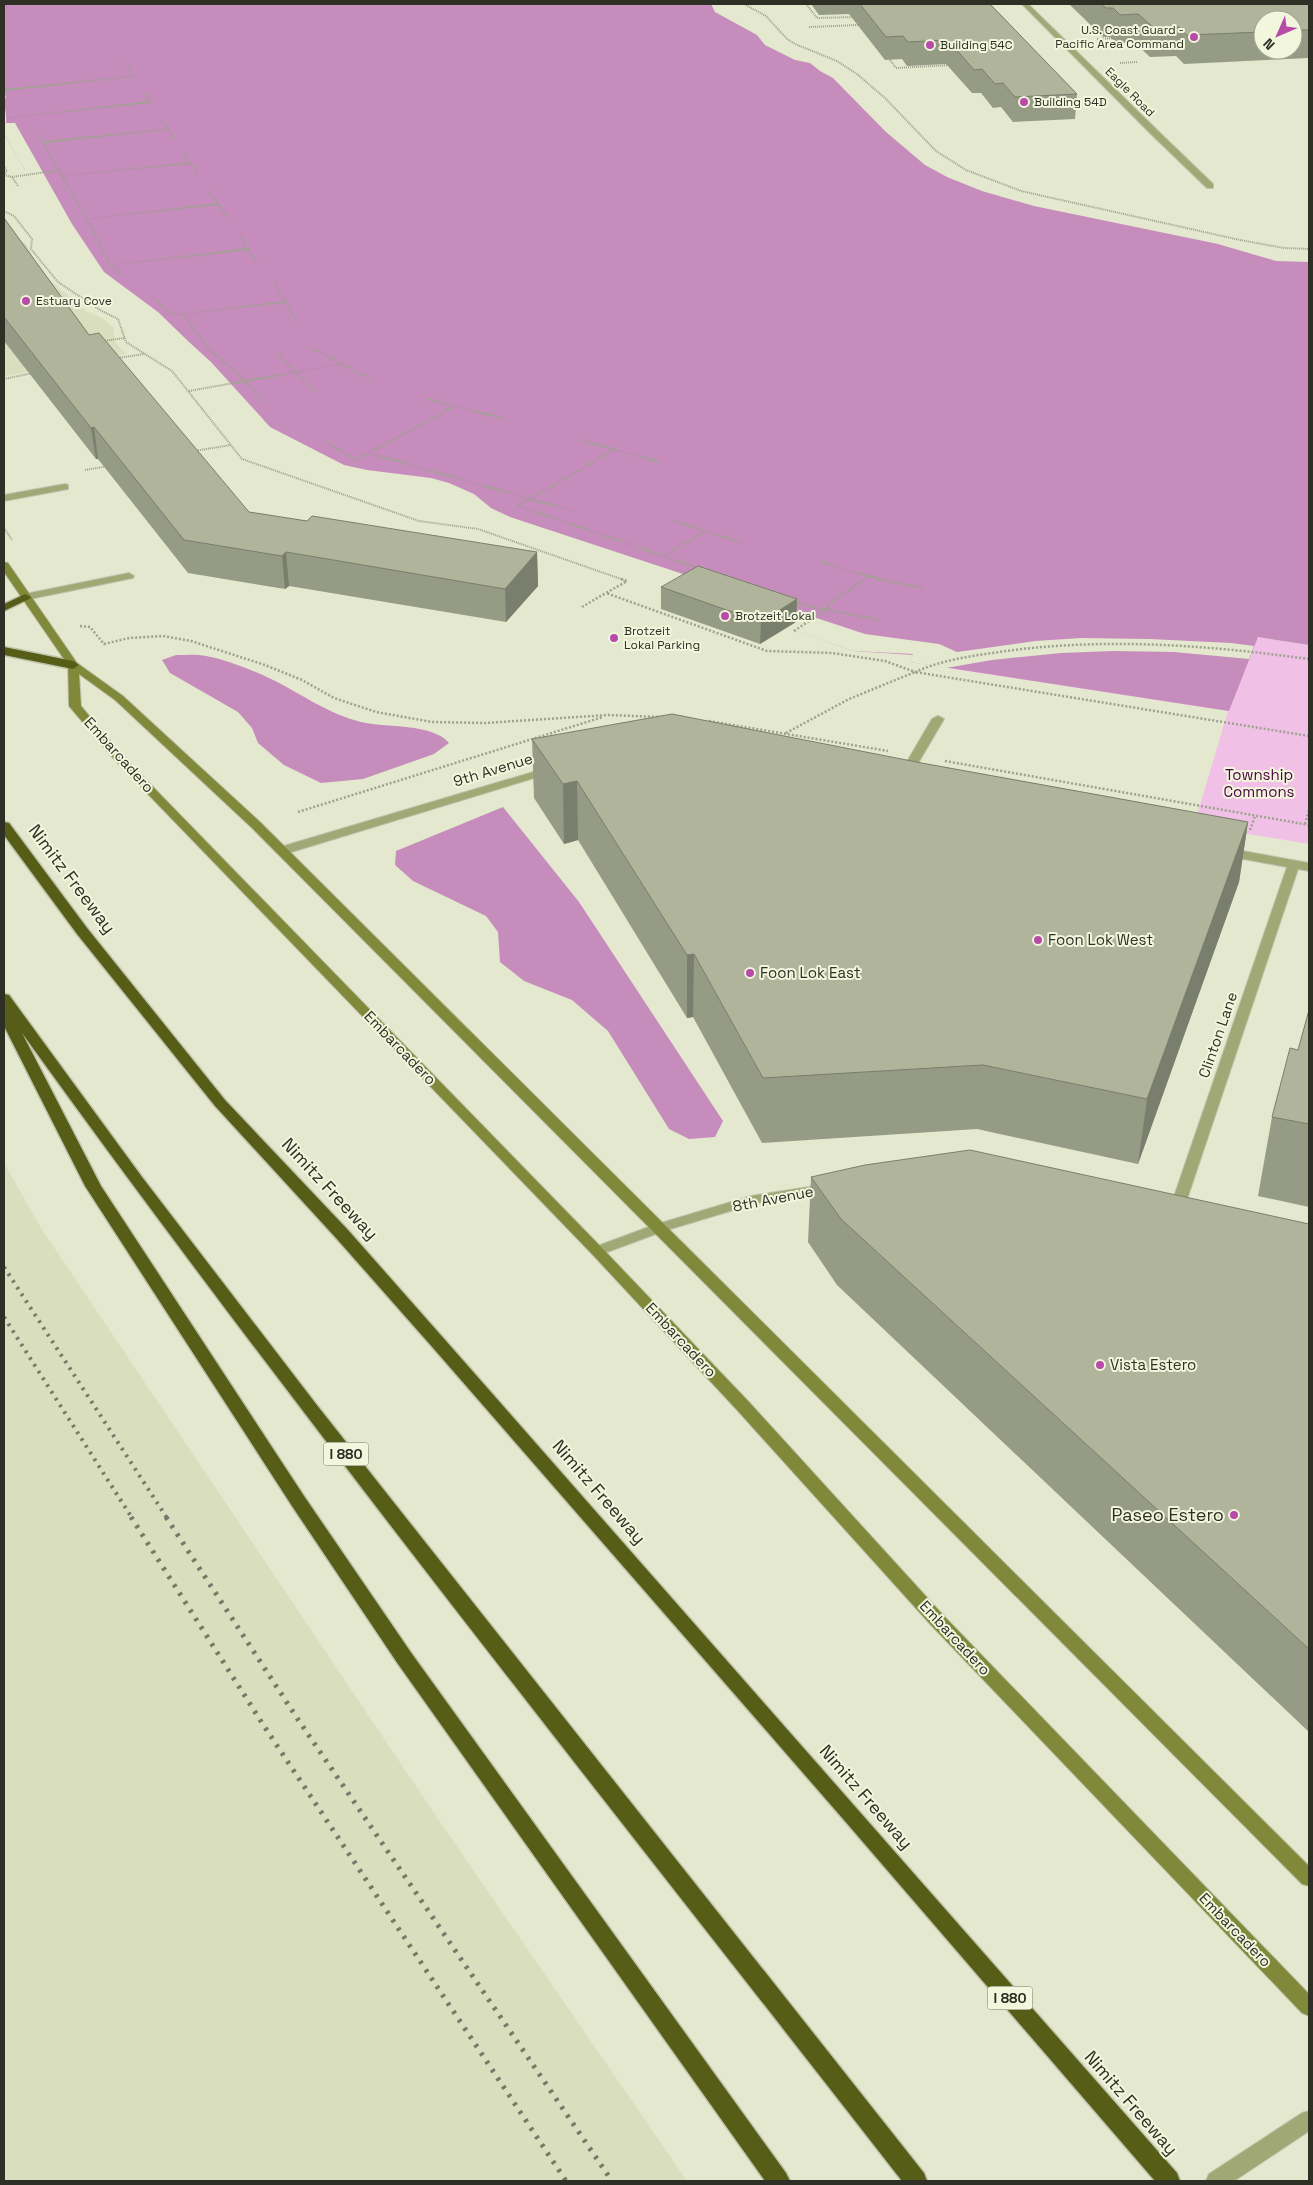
<svg xmlns="http://www.w3.org/2000/svg" width="1313" height="2185" viewBox="0 0 1313 2185" font-family="'Space Grotesk',sans-serif">
<rect width="100%" height="100%" fill="#e3e8ce"/>
<path fill="#d9dfbe" d="M25,242L33,257L50,280L86,311L104,319L113,327L115,342L126,354L4,376V245Z
M4,1163L41,1228L438,1819L687,2181H4Z"/>
<path fill="#f1c0e7" d="M1258,637L1309,645V844L1194,825L1228,711L929,665L961,654Z"/>
<path fill="#c68cbc" d="M4,4H711L715,12L757,35L765,45L795,60L810,63L820,71L833,78L886,132L925,165L947,177L982,191L1034,206L1218,244L1276,261L1309,262V645L1258,637L1229,711L910,662L913,655L853,651L502,529L453,505L294,454L155,330L65,238L4,134V123H6C7,114 4,107 4,98H6L4,90Z
M176,655C186,655 197,654 206,656C228,660 252,670 271,679C302,694 328,714 361,722C385,728 433,723 449,743L434,754L363,779L321,783L284,765L258,743L252,728L238,712L170,673L162,660Z
M503,807L579,902L723,1121L715,1137L689,1139L669,1129L608,1031L572,1000L524,981L500,962L498,932L486,916L413,881L395,865L396,851Z"/>
<path fill="#e3e8ce" d="M4,123H15L72,224L104,272L158,312L189,342L211,362L270,427L344,465L367,470L431,478L449,483L474,494L491,508L510,517L865,634L939,644L957,652L1035,641L1081,638L1150,639L1231,643L1254,646L1249,659L1174,652L1113,651L1061,653L992,660L946,668L910,662L913,654L853,651L786,628L795,622L685,595L499,530L448,506L445,503L441,504L402,492L339,478L325,472L323,474L245,433L201,385L164,348L153,332L88,286L22,171L25,170L4,134Z"/>
<g fill="none" stroke-linecap="round" stroke-linejoin="round">
<defs>
<path id="service" d="M1151,130H1157L1213,184V188H1207L1151,134Z
M65,484L68,485V489L4,501V495Z
M129,573L134,576L133,578L25,600L20,597L25,594Z
M938,716L944,719L910,777L908,779H900L898,777L932,719Z
M1309,2111V2131L1234,2181H1206L1209,2174L1302,2113Z"/>
<path id="minor" d="M550,767L554,768L556,770L554,772L285,854L281,855L275,851L277,848Z
M1226,848L1309,863V871L1298,869L1182,1214L1180,1217H1170L1168,1214L1287,867L1222,855L1220,852L1222,849Z
M828,1184L833,1186L835,1189L833,1192L757,1203L664,1231L602,1254H592L590,1251L592,1248L654,1225L751,1196Z"/>
<path id="tertiary" d="M1022,4H1028L1157,130V134H1151Z"/>
<path id="secondary" d="M4,562L8,563L77,663L123,696L260,822L1309,1866V1886L1302,1884L252,828L115,700L79,674L81,706L121,754L602,1248L749,1402L943,1615L1309,1994V2016L1302,2013L931,1625L737,1410L592,1254L113,758L69,706L68,665L4,572Z"/>
<path id="motorway" d="M25,594L31,597L29,599L4,611V604Z
M4,647L73,661L79,665L73,669L4,655Z
M4,822L9,823L87,928L225,1100L348,1230L446,1341L1177,2173L1180,2181H1155L844,1820L434,1349L336,1238L215,1106L77,934L4,835Z
M4,994L9,995L142,1177L316,1404L924,2173L927,2181H902C606,1801 304,1424 22,1033L101,1186L304,1496L412,1654L786,2173L790,2181H765L398,1664L292,1506L85,1186L4,1026Z"/>
</defs>
<use href="#service" stroke="#bfc3ac" stroke-width="2"/>
<use href="#minor" stroke="#bfc3ac" stroke-width="2"/>
<use href="#tertiary" stroke="#bfc3ac" stroke-width="2"/>
<use href="#secondary" stroke="#bfc3ac" stroke-width="2"/>
<use href="#motorway" stroke="#bfc3ac" stroke-width="3"/>
<path stroke="#9da18d" stroke-width="2" stroke-dasharray="1 1" stroke-linecap="butt" d="M744,4L766,16L787,39L795,44L837,61L857,74L885,98L936,151L966,170L1021,191L1240,240L1284,248L1309,249
M806,4L817,18L856,17
M809,27L858,25
M1097,39L1116,38
M890,60L896,68L950,65
M1120,63L1137,62
M4,90L135,76L126,63
M7,118L151,102L143,92
M163,121L175,139
M38,134L87,219L109,264L115,266L122,277
M44,142L169,129
M183,153L198,174
M4,166L7,171L4,174
M4,175L12,177L18,186
M63,176L190,163
M12,177L60,170
M209,191L227,217
M4,211L14,216L32,239L31,249L58,282L100,310L118,319L126,342L172,371L242,459L419,521L478,529L624,580
M87,219L219,204
M240,236L257,263
M113,265L249,249
M274,282L298,324
M153,298L174,315L285,302
M183,314L209,349L246,381L263,402
M103,341L125,338
M307,346L373,380
M278,353L314,392
M118,358L144,354
M4,379L33,373
M189,391L341,364
M428,399L505,419
M573,438L660,462
M326,442L356,460L455,406
M615,449L518,506L698,568
M194,451L231,445
M369,453L576,512
M85,470L109,466
M669,519L743,543
M4,528L12,540
M664,556L706,531
M820,562L883,580
M863,580L867,577"/>
<path stroke="#9da18d" stroke-width="2.5" stroke-dasharray="2 2" stroke-linecap="butt" d="M621,579L627,581L606,593L767,651L832,653L885,661L915,672C942,660 971,656 999,652C1103,637 1206,645 1309,659
M877,579L922,588
M794,601L808,606L879,620
M582,607L606,593
M80,626L90,627L104,644L129,638L163,636L191,641L265,665L302,680L334,698L376,712L432,722L485,723L608,715L660,717
M794,631L827,609L829,604L864,579
M709,721L888,751
M786,733L849,699L915,672L1309,736
M945,761L1309,825
M298,812L603,717
M1305,824L1309,810
M1250,830L1255,816"/>
<use href="#service" fill="#a0a876" fill-rule="evenodd"/>
<use href="#minor" fill="#a0a876" fill-rule="evenodd"/>
<use href="#tertiary" fill="#a0a876" fill-rule="evenodd"/>
<use href="#secondary" fill="#7f8939" fill-rule="evenodd"/>
<use href="#motorway" fill="#555d16" fill-rule="evenodd"/>
<path stroke="#777a6a" stroke-width="4" stroke-dasharray="2.5 5.5" stroke-linecap="butt" d="M4,1267L167,1518
M4,1317L132,1518"/>
<path stroke="#777a6a" stroke-width="5" stroke-dasharray="3 7" stroke-linecap="butt" d="M131,1517L264,1726L566,2181
M166,1517L295,1715L612,2181"/>
</g>
<path fill="#969b85" fill-rule="evenodd" d="M811,4H990L1077,94L1075,119L1013,122L1001,107L993,108L981,93H972L946,64L907,66L902,59L885,60L849,14L819,15Z
M1069,4H1309V58L1184,64L1176,56L1150,57L1135,43H1117L1110,37H1103ZM1263,20H1293V50H1263Z
M4,218L89,335L249,512L307,521L537,552L538,586L506,622L289,586L285,589L188,573L98,459H96L4,341Z
M661,587L797,599L796,622L760,644L661,609Z
M532,739L927,764L1248,822L1239,882L1138,1164L977,1129L762,1143L693,1017L687,1018L578,840L564,844L534,798Z
M1309,1010V1207L1258,1196L1272,1117L1298,1050Z
M811,1177L1309,1224V1732L837,1285L808,1242Z"/>
<path fill="#7a7e6c" d="M94,427L98,459H96L91,428Z
M286,552L289,586L285,589L282,556Z
M537,552L538,586L506,622L505,589Z
M797,599L796,622L760,644L761,622Z
M577,781L578,840L564,844L563,784Z
M1248,822L1239,882L1138,1164L1147,1099Z
M694,954L693,1017L687,1018V955Z"/>
<path fill="#afb49b" stroke="#7a7e6c" d="M860,4H990L1077,94L1015,97L1003,83L995,84L982,69L974,70L948,40L908,42L903,36L886,37Z
M1101,4H1309V30H1293V20H1263V32L1187,35L1179,27L1154,28L1138,14L1120,15L1113,8H1106Z
M4,218L89,335L99,333L249,512L307,521L312,516L537,552L505,589L286,552L282,556L184,540L94,427L91,428L4,317Z
M698,566L797,599L761,622L661,587Z
M672,714L927,764L1248,822L1147,1099L983,1065L763,1078L694,954L687,955L577,781L563,784L532,739Z
M1309,1010V1124L1272,1117L1290,1048L1298,1050Z
M970,1150L1309,1224V1649L841,1219L811,1177L865,1165Z"/>
<g fill="#b84baa" stroke="#f1f6dc" stroke-width="2">
<circle cx="1194" cy="37" r="5"/>
<circle cx="930" cy="45" r="5"/>
<circle cx="1024" cy="102" r="5"/>
<circle cx="26" cy="301" r="5"/>
<circle cx="725" cy="616" r="5"/>
<circle cx="614" cy="638" r="5"/>
<circle cx="1038" cy="940" r="5"/>
<circle cx="750" cy="973" r="5"/>
<circle cx="1100" cy="1365" r="5"/>
<circle cx="1234" cy="1515" r="5"/>
</g>
<g text-anchor="middle" stroke-width="4" stroke-linejoin="round" paint-order="stroke">
<g font-size="12" fill="#2e3026" stroke="#f1f6dc" text-anchor="start">
<text x="1184" y="34" text-anchor="end">U.S. Coast Guard -<tspan x="1184" dy="14">Pacific Area Command</tspan></text>
<text x="940" y="49">Building 54C</text>
<text x="1034" y="106">Building 54D</text>
<text x="36" y="305">Estuary Cove</text>
<text x="735" y="620">Brotzeit Lokal</text>
<text x="624" y="635">Brotzeit<tspan x="624" dy="14">Lokal Parking</tspan></text>
</g>
<g font-size="12" fill="#2e3026" stroke="#f1f6dc">
<text transform="translate(1130 92) rotate(45)" y="4">Eagle Road</text>
</g>
<g fill="#f1f6dc" stroke="#686b5d" stroke-width="1">
<rect x="323.5" y="1442.5" width="45" height="23" rx="4"/>
<rect x="987.5" y="1986.5" width="45" height="23" rx="4"/>
</g>
<g font-size="14" font-weight="bold" fill="#2e3026">
<text x="346" y="1459">I 880</text>
<text x="1010" y="2003">I 880</text>
</g>
<g font-size="15" fill="#2e3026" stroke="#f1f6dc">
<text transform="translate(119 755) rotate(48)" y="5">Embarcadero</text>
<text transform="translate(493 770) rotate(-17)" y="5">9th Avenue</text>
<text transform="translate(1218 1035) rotate(-71)" y="5">Clinton Lane</text>
<text transform="translate(400 1048) rotate(46)" y="5">Embarcadero</text>
<text transform="translate(773 1199) rotate(-11)" y="5">8th Avenue</text>
<text transform="translate(681 1340) rotate(47)" y="5">Embarcadero</text>
<text transform="translate(955 1638) rotate(47)" y="5">Embarcadero</text>
<text transform="translate(1235 1930) rotate(46)" y="5">Embarcadero</text>
</g>
<g font-size="15" fill="#4a0344" stroke="#f1f6dc">
<text x="1259" y="780">Township<tspan x="1259" dy="17">Commons</tspan></text>
</g>
<g font-size="15" fill="#2e3026" stroke="#f1f6dc" text-anchor="start">
<text x="1048" y="945">Foon Lok West</text>
<text x="760" y="978">Foon Lok East</text>
<text x="1110" y="1370">Vista Estero</text>
</g>
<g font-size="18" fill="#2e3026" stroke="#f1f6dc">
<text transform="translate(72 879) rotate(53)" y="6">Nimitz Freeway</text>
<text transform="translate(330 1189) rotate(47)" y="6">Nimitz Freeway</text>
<text transform="translate(599 1492) rotate(49)" y="6">Nimitz Freeway</text>
<text transform="translate(866 1797) rotate(49)" y="6">Nimitz Freeway</text>
<text transform="translate(1131 2103) rotate(49)" y="6">Nimitz Freeway</text>
</g>
<g font-size="18" fill="#2e3026" stroke="#f1f6dc" text-anchor="end">
<text x="1224" y="1521">Paseo Estero</text>
</g>
</g>
<rect width="1313" height="2185" fill="none" stroke="#2e3026" stroke-width="10"/>
<g transform="translate(1278 35) rotate(225)"><circle r="24" fill="#f1f6dc" stroke="#a3a793"/>
<path d="M0-4L9 19L0 12L-9 19Z" fill="#b84baa"/>
<text y="-8" font-size="14" font-weight="bold" text-anchor="middle" fill="#2e3026">N</text>
</g>
</svg>
